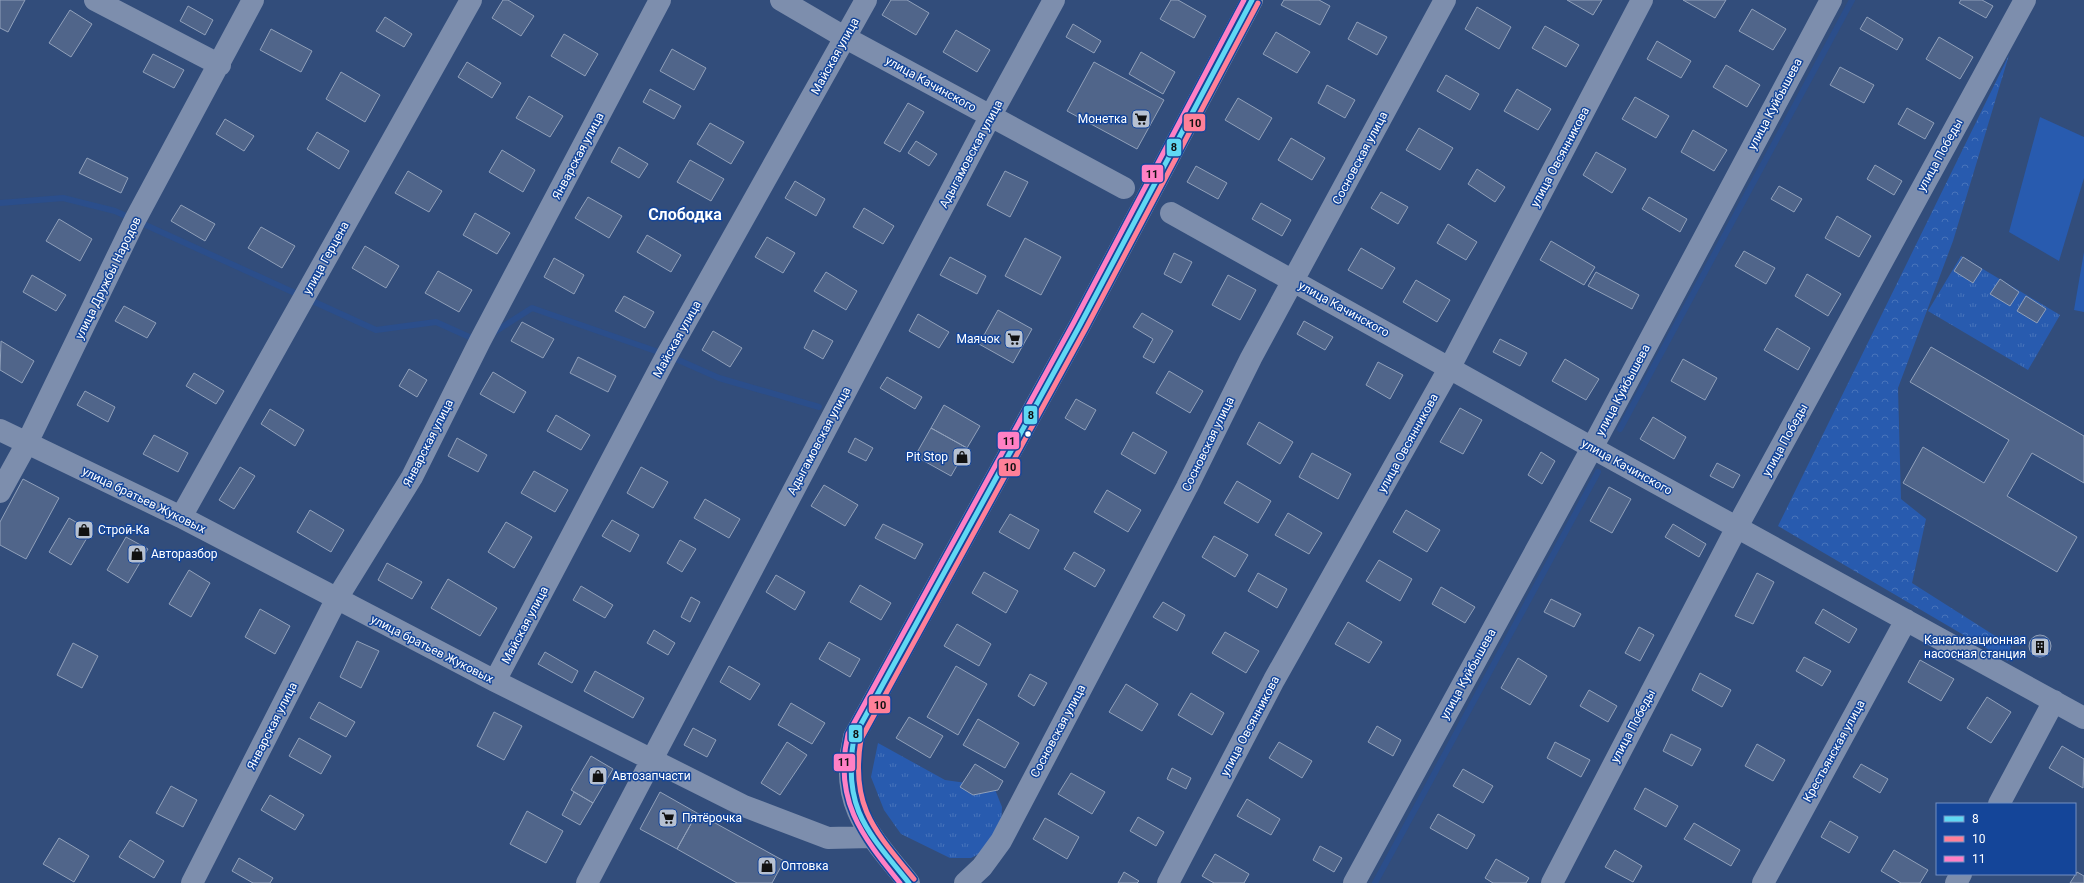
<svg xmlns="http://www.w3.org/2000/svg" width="2084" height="883" viewBox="0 0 2084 883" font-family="Roboto,sans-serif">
<defs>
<pattern id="grass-tufts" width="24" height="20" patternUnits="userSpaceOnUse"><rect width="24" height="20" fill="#285baf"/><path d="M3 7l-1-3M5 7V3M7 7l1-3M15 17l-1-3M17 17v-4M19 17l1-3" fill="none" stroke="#4874bb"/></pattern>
<pattern id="forest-crowns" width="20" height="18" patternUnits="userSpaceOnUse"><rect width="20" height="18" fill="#285baf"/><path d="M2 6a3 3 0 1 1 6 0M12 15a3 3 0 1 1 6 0" fill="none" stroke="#4874bb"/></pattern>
</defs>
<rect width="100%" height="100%" fill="#324d7b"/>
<path fill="url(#grass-tufts)" d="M1961,256L2060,315L2028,370L1928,311Z
M878,743L945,780L994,787L1002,807L1001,826L987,850L971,858H950L901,834L884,810L871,777Z"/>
<path fill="url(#forest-crowns)" d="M2009,55L1953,241L1898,388L1901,499L1926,519L1912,583L2011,646L2008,661L1778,526Z"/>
<path fill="#285baf" d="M2040,117L2084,137V178L2059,261L2009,232Z
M2084,252V312L2074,310Z"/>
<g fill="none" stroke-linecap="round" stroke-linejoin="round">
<path stroke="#2b4e8b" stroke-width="6" d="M0,203L63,198L115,211L376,330L436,322L476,340
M493,333L532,308L667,355L719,378L819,407
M1620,429L1852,0
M1375,883L1598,472"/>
</g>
<path fill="#50658a" stroke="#90a0ba" d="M0,0H25L8,32L0,28Z
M503,0H508L534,16L521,36L492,18Z
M891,0H907L929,13L916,35L882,15Z
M1171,0H1178L1206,16L1194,38L1160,19Z
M1284,0H1319L1330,6L1320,25L1281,5Z
M1567,0H1602L1593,15Z
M1683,0H1726L1715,18Z
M1961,0H1982L1993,6L1986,18L1959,3Z
M188,6L213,20L205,35L180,21Z
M1477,7L1511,27L1499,49L1465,29Z
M1752,9L1786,29L1773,50L1739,31Z
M70,10L92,24L71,57L49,43Z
M385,17L412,34L404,47L376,31Z
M1867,17L1903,39L1897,50L1860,29Z
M1357,22L1387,37L1377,55L1348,39Z
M1073,24L1101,41L1094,53L1066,37Z
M1545,26L1579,45L1566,67L1532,48Z
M271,29L312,51L301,72L260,50Z
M956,30L990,50L977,72L943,52Z
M1276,32L1310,52L1297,73L1263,54Z
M564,34L598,54L585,76L551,56Z
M1939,37L1973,57L1960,79L1926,59Z
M1657,41L1691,61L1681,78L1647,59Z
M672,49L706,68L694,90L660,71Z
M1141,52L1175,72L1163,94L1129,74Z
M153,54L184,70L174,88L143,72Z
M467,62L501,83L492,98L458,77Z
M1094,62L1164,100L1137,149L1067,111Z
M1726,65L1760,85L1747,107L1713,87Z
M1840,67L1874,85L1864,103L1830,85Z
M341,72L380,95L365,122L326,99Z
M1446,75L1479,94L1470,110L1437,91Z
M1327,85L1355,100L1345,118L1318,103Z
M650,89L681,106L674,119L643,102Z
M1517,89L1551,109L1538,130L1504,111Z
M529,96L563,116L550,137L516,118Z
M1635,97L1669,116L1656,138L1622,119Z
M1238,98L1272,118L1259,140L1225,120Z
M908,103L924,112L900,152L884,143Z
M1907,108L1934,123L1925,139L1898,124Z
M225,119L254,136L244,151L216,134Z
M710,123L744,142L731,164L697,144Z
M1419,128L1453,148L1440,170L1406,150Z
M1693,130L1727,150L1714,171L1681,152Z
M317,132L349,151L339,169L307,149Z
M1291,138L1325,158L1312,180L1278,160Z
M916,141L937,154L929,166L908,153Z
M619,147L648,164L639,178L611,162Z
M502,150L535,170L523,192L489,172Z
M1596,152L1626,169L1612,193L1583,175Z
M87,158L128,178L121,193L79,173Z
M690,160L724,179L711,201L677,182Z
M1875,165L1902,181L1894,195L1867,179Z
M1196,166L1227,183L1218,199L1187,182Z
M1477,169L1505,187L1495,202L1468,184Z
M408,171L442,191L429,212L395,193Z
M1005,171L1028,182L1010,217L987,205Z
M795,181L825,199L816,216L785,198Z
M1779,186L1802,199L1794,212L1771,199Z
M1381,192L1408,207L1398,224L1371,208Z
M588,197L622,216L609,238L575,218Z
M1649,197L1687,219L1680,232L1642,209Z
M1261,203L1291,220L1282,236L1252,219Z
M181,205L215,224L205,241L171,221Z
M864,208L894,226L883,244L853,227Z
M475,213L510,233L497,254L463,235Z
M1837,216L1871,236L1859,257L1825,238Z
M59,219L92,239L80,261L46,241Z
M1448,224L1477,242L1466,260L1437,243Z
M261,227L295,246L282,268L248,248Z
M647,235L681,255L671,272L637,252Z
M767,237L795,253L783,273L755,257Z
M1025,238L1061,257L1041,295L1005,276Z
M1551,241L1595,267L1584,285L1540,260Z
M365,246L399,266L386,288L352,268Z
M1361,248L1395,268L1382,289L1348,270Z
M1744,251L1775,268L1766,284L1735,266Z
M1174,253L1192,262L1181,283L1164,274Z
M950,257L986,276L977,294L940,275Z
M1963,257L1982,269L1973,283L1954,271Z
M554,258L584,275L574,294L544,277Z
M438,271L472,290L459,312L425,293Z
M826,272L857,291L846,310L814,291Z
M1596,272L1639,295L1632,309L1588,286Z
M1807,274L1841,294L1828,316L1795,296Z
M32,275L66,295L56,311L23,292Z
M1228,275L1256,290L1240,320L1212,305Z
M2000,279L2019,292L2010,306L1990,294Z
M1416,280L1450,300L1437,322L1403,302Z
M624,296L654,312L645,328L615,311Z
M2026,296L2046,309L2037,323L2017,311Z
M124,306L156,323L147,338L115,321Z
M998,310L1032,329L1013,363L979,344Z
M1142,313L1173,331L1154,363L1143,357L1153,339L1133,327Z
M918,314L949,332L939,348L909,331Z
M1304,321L1333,337L1325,350L1297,334Z
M522,322L554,339L543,358L511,341Z
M1777,328L1810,348L1798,370L1764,350Z
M813,330L833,341L823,359L804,348Z
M713,331L742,348L730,367L702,350Z
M1500,339L1527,353L1520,366L1493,352Z
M1,341L34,361L22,383L0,370Z
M1931,347L2084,436V483L2032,453L2007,496L2077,537L2057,572L1903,483L1923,447L1984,483L2009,440L1910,382Z
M578,357L616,376L608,392L570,373Z
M1565,359L1599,379L1586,400L1552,381Z
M1683,359L1717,378L1705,400L1671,381Z
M1378,362L1403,375L1390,399L1366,385Z
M409,369L427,380L417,397L399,386Z
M1169,371L1203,391L1190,413L1156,393Z
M493,372L526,392L514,413L480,394Z
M194,373L224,391L216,404L186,386Z
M887,377L922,397L915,409L880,388Z
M85,391L115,407L108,422L77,405Z
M1076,399L1096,410L1085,430L1065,418Z
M944,405L980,426L967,448L931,428Z
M1460,408L1482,420L1463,454L1440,442Z
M270,409L304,430L295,446L261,424Z
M556,415L590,435L581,450L547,431Z
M1653,417L1686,437L1674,459L1640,439Z
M1259,422L1293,442L1280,464L1247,444Z
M931,428L967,448L951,476L915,456Z
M1133,432L1167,452L1155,474L1121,454Z
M154,435L188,453L178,472L143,454Z
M457,438L487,455L478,472L448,456Z
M855,438L873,448L866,461L848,452Z
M1541,452L1555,461L1542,484L1528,475Z
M1312,453L1351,474L1338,499L1299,477Z
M1717,463L1740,475L1733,488L1710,476Z
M240,467L255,476L234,509L219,500Z
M641,467L668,482L653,508L627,493Z
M534,471L568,490L555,512L521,493Z
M23,479L59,498L26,559L0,545V522Z
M1237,481L1271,501L1258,523L1224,503Z
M824,485L858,505L845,526L811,506Z
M1609,487L1631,499L1612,533L1590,521Z
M1107,490L1141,510L1128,532L1094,512Z
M705,499L740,519L729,538L694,518Z
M310,510L344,530L331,552L297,532Z
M1406,510L1440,530L1427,552L1393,532Z
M1288,513L1322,533L1309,554L1275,535Z
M1010,514L1039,530L1029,549L999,532Z
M69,518L91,531L71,565L49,552Z
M612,520L639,535L630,552L602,536Z
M506,522L532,537L514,568L488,552Z
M883,524L923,544L915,559L875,538Z
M1673,524L1706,544L1699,557L1665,537Z
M1214,536L1248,555L1235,577L1202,557Z
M126,537L148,549L128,583L107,570Z
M680,540L696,549L682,572L667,563Z
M1074,552L1105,570L1095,587L1064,569Z
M1379,560L1412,579L1400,601L1366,581Z
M387,563L422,582L412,599L378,580Z
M189,570L210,583L191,617L169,604Z
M984,572L1018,591L1006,613L972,593Z
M1258,573L1287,589L1277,608L1248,591Z
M1757,573L1774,582L1753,624L1735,616Z
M776,575L805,592L795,610L766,592Z
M448,579L497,608L480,636L431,608Z
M860,585L891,603L881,620L850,602Z
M581,586L613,605L605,618L573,600Z
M1441,587L1475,607L1465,623L1432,604Z
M691,597L700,602L690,622L681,617Z
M1551,599L1581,614L1574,627L1544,612Z
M1163,602L1185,615L1177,631L1153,617Z
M260,609L290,626L275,654L245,637Z
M1823,609L1857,629L1849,643L1815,623Z
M1348,622L1382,642L1369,663L1335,644Z
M957,624L991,644L979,666L944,646Z
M1639,627L1654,635L1640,661L1625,653Z
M654,630L675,643L668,655L647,643Z
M1225,632L1259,651L1246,673L1212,653Z
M2029 646a11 11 0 1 1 22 0a11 11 0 1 1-22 0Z
M357,641L379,651L361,688L340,677Z
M829,642L860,659L850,677L819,659Z
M73,643L98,656L82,688L57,675Z
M545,652L578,671L572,683L538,664Z
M1804,657L1831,671L1822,686L1796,671Z
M1518,658L1547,676L1530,705L1501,688Z
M1920,660L1954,679L1941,701L1908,682Z
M729,666L760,684L750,700L720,682Z
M956,666L987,684L958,735L927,717Z
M595,671L644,698L633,718L584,691Z
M1700,673L1731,690L1722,707L1692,690Z
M1030,674L1047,683L1034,706L1018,696Z
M1126,684L1158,704L1142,731L1109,712Z
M1589,690L1617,706L1608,722L1580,706Z
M1191,693L1224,713L1212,735L1178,715Z
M1987,697L2011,712L1991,743L1967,728Z
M319,702L355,722L346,737L310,718Z
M791,703L825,723L812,744L778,725Z
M494,712L522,726L504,760L477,746Z
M909,717L943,736L930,758L896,738Z
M978,719L1019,743L1005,768L963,745Z
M1377,726L1401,740L1393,756L1368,742Z
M693,728L716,740L707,757L684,745Z
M1671,734L1701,749L1692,766L1663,751Z
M299,738L331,756L321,774L289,756Z
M787,742L807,755L780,795L761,783Z
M1279,742L1312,761L1302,778L1269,758Z
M1555,742L1590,760L1581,777L1547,758Z
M1757,744L1785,760L1773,781L1745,766Z
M2062,746L2084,759L2083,788L2049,768Z
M591,756L613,769L593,803L571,790Z
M975,764L1003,781L998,790L973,795L960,787Z
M1861,764L1888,779L1880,793L1853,777Z
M1172,768L1191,778L1186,789L1167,779Z
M1463,769L1493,786L1483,803L1453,786Z
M1071,773L1105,792L1092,814L1058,794Z
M171,786L197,800L183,827L156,813Z
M1645,788L1678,806L1666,827L1634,809Z
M574,792L593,803L580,825L562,815Z
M660,792L697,813L677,849L640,829Z
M270,795L304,815L295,830L261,810Z
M1247,799L1280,819L1271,835L1237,816Z
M527,811L563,831L546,863L510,844Z
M697,813L784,861L772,883H737L677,849Z
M1438,814L1475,835L1467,849L1430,828Z
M1138,817L1164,832L1156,846L1130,831Z
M1045,818L1079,837L1067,859L1033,839Z
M1830,821L1858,837L1849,853L1821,837Z
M1694,823L1740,850L1731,866L1684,839Z
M59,838L89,856L74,882L43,864Z
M130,840L164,861L154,878L119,857Z
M1320,846L1342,858L1334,872L1313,860Z
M1615,850L1642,866L1633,882L1605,867Z
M1894,850L1928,870L1920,883H1901L1881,871Z
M1215,854L1249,874L1244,883H1214L1202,876Z
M239,858L273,878L270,883H253L232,871Z
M1496,859L1529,878L1526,883H1493L1485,878Z
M1124,872L1139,881L1137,883H1118Z
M2077,872L2084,876V883H2070Z"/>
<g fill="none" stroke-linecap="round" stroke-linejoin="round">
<path stroke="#7d8ead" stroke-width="22" d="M95,0L220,65
M781,0L846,38L1124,188
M1171,213L1616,461L2084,718
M0,430L181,517L495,681L744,806L828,838L872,837
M0,492L27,443L135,220L253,0
M181,517L471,0
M495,681L667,355L866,0
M1999,804L2054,701
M192,883L336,600L412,477L480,341L660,0
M587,883L990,117L1054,0
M909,883C869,834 838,804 854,737L1080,325L1252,0
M965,883L982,867L1001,841L1187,487L1251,358L1445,0
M1168,883L1274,680L1450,367L1642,0
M1354,883L1592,448L1831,0
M1552,883L1737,527L2025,0
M1763,883L1906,620
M1956,883L1961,874"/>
<defs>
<path id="bus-1" d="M909,883C867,831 842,808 854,737L1080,325L1252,0"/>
<path id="bus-2" d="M914,879C874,830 850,806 861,739L1086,328L1258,3"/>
<path id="bus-3" d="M900,883C861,835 833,799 848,734L1074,322L1244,0"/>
</defs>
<use href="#bus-1" stroke="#144599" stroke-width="8"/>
<use href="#bus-2" stroke="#144599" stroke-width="8"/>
<use href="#bus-3" stroke="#144599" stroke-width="8"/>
<use href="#bus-1" stroke="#60d8f3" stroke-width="5"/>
<use href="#bus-2" stroke="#ff8098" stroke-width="5"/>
<use href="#bus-3" stroke="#ff80c5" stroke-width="5"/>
</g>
<defs>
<symbol id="supermarket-square" viewBox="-11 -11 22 22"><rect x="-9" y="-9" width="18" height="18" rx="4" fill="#b7c1d1" stroke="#144599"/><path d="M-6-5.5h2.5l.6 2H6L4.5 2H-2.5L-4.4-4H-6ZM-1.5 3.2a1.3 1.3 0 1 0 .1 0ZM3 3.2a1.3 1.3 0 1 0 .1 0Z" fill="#111"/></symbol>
<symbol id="shop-square" viewBox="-11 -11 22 22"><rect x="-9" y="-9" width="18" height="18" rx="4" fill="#b7c1d1" stroke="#144599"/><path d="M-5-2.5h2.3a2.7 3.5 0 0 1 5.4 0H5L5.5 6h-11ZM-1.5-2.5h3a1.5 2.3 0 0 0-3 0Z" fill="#111"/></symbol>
<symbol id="building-square" viewBox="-11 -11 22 22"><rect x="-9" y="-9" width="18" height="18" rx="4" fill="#b7c1d1" stroke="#144599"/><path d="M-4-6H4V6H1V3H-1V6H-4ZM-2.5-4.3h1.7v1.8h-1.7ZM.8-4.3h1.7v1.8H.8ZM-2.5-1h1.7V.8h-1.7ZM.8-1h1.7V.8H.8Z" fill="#111"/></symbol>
</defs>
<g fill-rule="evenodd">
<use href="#supermarket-square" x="1130" y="108" width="22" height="22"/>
<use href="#supermarket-square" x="1003" y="328" width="22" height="22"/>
<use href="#shop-square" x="951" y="446" width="22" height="22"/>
<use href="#shop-square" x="73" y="519" width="22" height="22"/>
<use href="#shop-square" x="126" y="543" width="22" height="22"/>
<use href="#building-square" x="2029" y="636" width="22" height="22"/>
<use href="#shop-square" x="587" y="765" width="22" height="22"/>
<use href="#supermarket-square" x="657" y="807" width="22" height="22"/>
<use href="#shop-square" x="756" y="855" width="22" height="22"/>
</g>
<circle fill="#fff" stroke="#144599" stroke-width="1.5" cx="1028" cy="434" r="3.5"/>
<g text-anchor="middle" stroke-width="3" stroke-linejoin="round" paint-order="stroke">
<g font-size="12" fill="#fff" stroke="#144599">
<text transform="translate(835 56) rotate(-61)" y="4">Майская улица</text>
<text transform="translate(931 84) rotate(29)" y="4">улица Качинского</text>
<text transform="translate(1775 104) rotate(-62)" y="4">улица Куйбышева</text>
<text transform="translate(971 154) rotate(-62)" y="4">Адыгамовская улица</text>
<text transform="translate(1940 155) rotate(-61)" y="4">улица Победы</text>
<text transform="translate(578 156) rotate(-62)" y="4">Январская улица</text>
<text transform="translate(1560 157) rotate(-62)" y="4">улица Овсянникова</text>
<text transform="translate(1360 158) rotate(-62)" y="4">Сосновская улица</text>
<text transform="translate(326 258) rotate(-61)" y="4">улица Герцена</text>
<text transform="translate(108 278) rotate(-64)" y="4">улица Дружбы Народов</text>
<text transform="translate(1344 309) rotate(29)" y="4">улица Качинского</text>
<text transform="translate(677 339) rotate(-61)" y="4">Майская улица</text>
<text transform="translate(1623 390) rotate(-62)" y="4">улица Куйбышева</text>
<text transform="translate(1785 440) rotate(-61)" y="4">улица Победы</text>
<text transform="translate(819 441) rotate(-62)" y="4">Адыгамовская улица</text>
<text transform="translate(428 443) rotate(-63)" y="4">Январская улица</text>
<text transform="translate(1408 443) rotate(-61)" y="4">улица Овсянникова</text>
<text transform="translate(1208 444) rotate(-64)" y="4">Сосновская улица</text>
<text transform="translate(1627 467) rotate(29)" y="4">улица Качинского</text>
<text transform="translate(144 500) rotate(26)" y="4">улица братьев Жуковых</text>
<text transform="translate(525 625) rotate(-62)" y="4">Майская улица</text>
<text transform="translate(432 649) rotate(27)" y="4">улица братьев Жуковых</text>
<text transform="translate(1468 674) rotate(-61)" y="4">улица Куйбышева</text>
<text transform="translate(272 726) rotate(-63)" y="4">Январская улица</text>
<text transform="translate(1250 726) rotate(-62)" y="4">улица Овсянникова</text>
<text transform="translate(1633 726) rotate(-62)" y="4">улица Победы</text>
<text transform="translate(1058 731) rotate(-62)" y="4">Сосновская улица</text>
<text transform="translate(1834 751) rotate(-61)" y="4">Крестьянская улица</text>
</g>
<g font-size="12" fill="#fff" stroke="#144599" text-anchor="start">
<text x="1127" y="123" text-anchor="end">Монетка</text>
<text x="1000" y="343" text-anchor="end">Маячок</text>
<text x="948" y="461" text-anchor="end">Pit Stop</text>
<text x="98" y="534">Строй-Ка</text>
<text x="151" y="558">Авторазбор</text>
<text x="2026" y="644" text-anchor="end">Канализационная<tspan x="2026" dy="14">насосная станция</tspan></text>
<text x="612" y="780">Автозапчасти</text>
<text x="682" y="822">Пятёрочка</text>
<text x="781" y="870">Оптовка</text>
</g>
<g font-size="16" font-weight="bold" fill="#fff" stroke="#144599">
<text x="685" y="220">Слободка</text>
</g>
</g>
<g stroke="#144599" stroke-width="1.5">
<rect x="1183" y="113" width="23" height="19" rx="4" fill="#ff8098"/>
<rect x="1166" y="138" width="16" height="19" rx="4" fill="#60d8f3"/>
<rect x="1141" y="164" width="23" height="19" rx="4" fill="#ff80c5"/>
<rect x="1023" y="405" width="15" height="20" rx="4" fill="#60d8f3"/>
<rect x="997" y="431" width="23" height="19" rx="4" fill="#ff80c5"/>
<rect x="998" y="458" width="23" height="19" rx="4" fill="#ff8098"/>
<rect x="868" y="695" width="23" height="19" rx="4" fill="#ff8098"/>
<rect x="848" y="724" width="15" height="19" rx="4" fill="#60d8f3"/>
<rect x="833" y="753" width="23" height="19" rx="4" fill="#ff80c5"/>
</g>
<g font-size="11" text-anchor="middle" font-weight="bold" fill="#111">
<text x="1195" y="127">10</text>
<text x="1174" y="151">8</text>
<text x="1152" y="178">11</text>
<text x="1031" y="419">8</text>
<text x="1009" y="445">11</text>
<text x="1010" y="471">10</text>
<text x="880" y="709">10</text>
<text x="856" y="738">8</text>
<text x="844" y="766">11</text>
</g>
<rect x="1936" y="803" width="140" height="72" fill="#144599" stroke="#728fc2"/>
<rect x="1944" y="816" width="20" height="6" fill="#60d8f3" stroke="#728fc2"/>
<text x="1972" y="823" font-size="12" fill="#ffffff">8</text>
<rect x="1944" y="836" width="20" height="6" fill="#ff8098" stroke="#728fc2"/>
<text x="1972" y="843" font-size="12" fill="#ffffff">10</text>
<rect x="1944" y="856" width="20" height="6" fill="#ff80c5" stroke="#728fc2"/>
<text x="1972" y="863" font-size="12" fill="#ffffff">11</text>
</svg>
